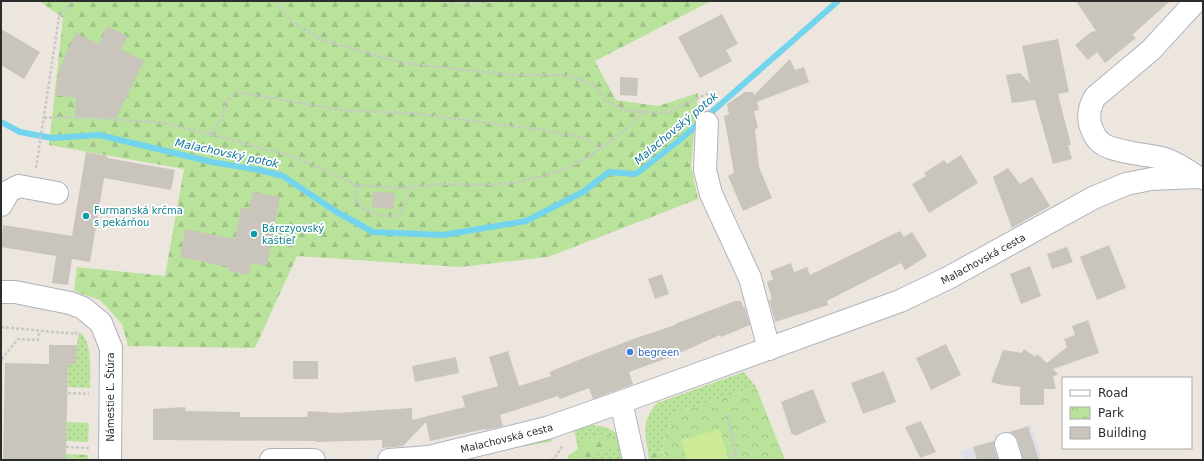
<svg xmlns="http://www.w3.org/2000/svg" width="1204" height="461" viewBox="0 0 1204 461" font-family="'DejaVu Sans',sans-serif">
<defs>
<pattern id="grass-dots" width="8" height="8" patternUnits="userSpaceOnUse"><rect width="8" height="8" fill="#b9e39b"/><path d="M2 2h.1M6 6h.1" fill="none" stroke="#9fc386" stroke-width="1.8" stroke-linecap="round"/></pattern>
<pattern id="forest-firs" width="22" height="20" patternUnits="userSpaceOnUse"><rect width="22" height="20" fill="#b9e39b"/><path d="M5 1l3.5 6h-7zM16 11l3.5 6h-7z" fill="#9fc386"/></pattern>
<pattern id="cemetery-stones" width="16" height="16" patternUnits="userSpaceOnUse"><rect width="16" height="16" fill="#c8d7b5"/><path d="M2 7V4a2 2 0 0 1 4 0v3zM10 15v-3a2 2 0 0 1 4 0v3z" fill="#acb99c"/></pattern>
<pattern id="park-crowns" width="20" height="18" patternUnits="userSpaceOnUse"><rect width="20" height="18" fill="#b9e39b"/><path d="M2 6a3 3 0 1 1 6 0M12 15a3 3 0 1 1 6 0" fill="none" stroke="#9fc386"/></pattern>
</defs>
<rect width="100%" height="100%" fill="#ede6de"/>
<path fill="#e0dee6" d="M1031,425L1042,460H963L960,451L994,441L1009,433Z"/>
<path fill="url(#grass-dots)" d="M79,332C93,340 90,373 90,388L68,387V364H76L77,345Z
M744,372L756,387L672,414L662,447L663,452L655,451L649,459C646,435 640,423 657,403Z
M67,422L89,423L88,442L66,441Z
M590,425C603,426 615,428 622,441C625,447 626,454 627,460H569L568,456L578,449L574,429Z
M552,436L553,441L471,456Z"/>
<path fill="url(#forest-firs)" d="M39,1H427L467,4L514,1H711L595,61L616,100L658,106L698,93L691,166L698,199L548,257L460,267L297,256L255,348L128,346L122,324L100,300L74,291L77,267L165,276L184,169L49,145L63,18Z
M600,434C606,434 613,437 616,442L615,447C610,450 604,449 599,452C596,454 595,457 592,460H569L568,456L578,449L589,438L593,437Z
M655,451L663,452L666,460H649Z
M66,454L88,455V460H66Z"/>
<path fill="url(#cemetery-stones)" d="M427,1H514L467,4Z"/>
<path fill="url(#park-crowns)" d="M756,387L785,460H666L662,447L672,414Z"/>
<path fill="#cdea97" d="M720,429L729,460H687L681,440Z"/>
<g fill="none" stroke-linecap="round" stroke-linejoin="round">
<path stroke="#73d5ed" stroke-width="6" d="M1,122L20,132L52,138L99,135L212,162L259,170L283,176L335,211L373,232L443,235L526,221L583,192L609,172L636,174L681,139L838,1"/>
</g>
<path fill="#c9c4bc" d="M1076,1H1170L1132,35L1136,38L1105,63L1097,52L1088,60L1075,45L1091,32L1096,31Z
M722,14L738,44L726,50L732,61L700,78L678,37Z
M107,26L127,36L121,50L144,61L116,118L75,116L76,98L55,95L60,67L76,33L99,44Z
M1,29L40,52L24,79L1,65Z
M1058,39L1069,92L1058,94L1071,145H1068L1072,159L1053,164L1035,100L1012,103L1006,75L1020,73L1030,83L1022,46Z
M790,59L795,70L804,67L809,82L757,102L759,110L754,111L758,128L755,129L759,167L772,198L743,211L728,176L734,173L724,116L729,114L727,104L745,92H753L754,95Z
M620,77L638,78L637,96L620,95Z
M86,152L107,156V158L175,170L171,190L104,178L90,262L72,259L68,285L52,283L56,256L1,247L3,225L72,236Z
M961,155L978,183L929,213L912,184L926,176L924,173L944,160L947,164Z
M1008,168L1020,184L1032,177L1050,206L1012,228L993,177Z
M253,192L280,197L267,266L251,263L249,275L228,271L229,267L180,257L185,229L235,239L241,208L249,209Z
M373,192L395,193L394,209L372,207Z
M900,231L904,237L912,232L927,256L905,270L901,263L827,301L828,305L775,322L769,300L772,299L767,282L773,279L770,271L791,263L794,272L807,267L810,275Z
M1109,245L1126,288L1097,300L1080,257Z
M1067,247L1073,262L1052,269L1047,254Z
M1030,266L1041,296L1021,304L1010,274Z
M662,274L669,294L655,299L648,279Z
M735,301H741L744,308H745L750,325L721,337L720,335L673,356L629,372L633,384L593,399L589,388L560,399L558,396L500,415L503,426L485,430V429L430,441L426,422L403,446L382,448V440L316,442V441L153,440V409L185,407L186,411L240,412V417H307L308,411L337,413L412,408V420L465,407L462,396L498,386L489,357L508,351L519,386L551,376L549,372L586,357L636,338L675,325V324Z
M1088,320L1099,353L1053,369L1058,374L1053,377L1056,389H1044V405H1020V387L1002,385L991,382L1003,350L1022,353L1024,349L1035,357L1037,354L1047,363L1067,347L1064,339L1075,335L1072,326Z
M946,344L961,375L931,390L916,358Z
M49,345H77L76,364H68L66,460H3L5,363L49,364Z
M456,357L459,373L415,382L412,366Z
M293,361H318V379H293Z
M884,371L896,402L863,414L851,383Z
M813,389L826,422L795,436L794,434L792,435L781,402Z
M921,421L936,452L920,458L905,427Z
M1028,426L1031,436L1039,460H1023L1018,440L1015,435L1010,432Z
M994,441V448L998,460H977L973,447Z"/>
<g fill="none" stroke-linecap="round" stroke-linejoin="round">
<defs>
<g id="minor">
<path d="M1196,1L1151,50L1095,97C1090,106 1088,113 1090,124C1092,129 1094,136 1098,140C1108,153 1149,154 1165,159C1177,163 1187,170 1197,177"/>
<path d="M707,123L705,170L711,194L750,278L769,349"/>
<path d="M1,205L9,191L19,186L57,193"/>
<path d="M1,292H15L70,303L83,308L101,323L111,348L110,460"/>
<path d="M621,402L634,460"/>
<path d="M1006,444L1011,460"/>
<path d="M271,460H314"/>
<path id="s1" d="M389,460L429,457L547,428L621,402L900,301L948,278L1093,198L1126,184L1151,179L1197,177L1203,178"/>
</g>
</defs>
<use href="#minor" stroke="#aeb2bc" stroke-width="24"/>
<path stroke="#c8c8c8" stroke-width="2.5" stroke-dasharray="3 2" stroke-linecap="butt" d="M276,1L289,20L322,40L404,63L510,75H564L593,84L605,100L627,111L667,113L709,93
M44,118L74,117L111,119L163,123L210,134L260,148L292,156L357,185L398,188L442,184L484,185L513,183L544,176L570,167L602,148L623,131L644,112
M210,134L222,118L226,101L237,92L347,111L412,113L542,130L584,138L602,148
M36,168L59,17L72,1
M357,185L356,200L364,209L381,216H396C406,208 409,199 410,187
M1,327L76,334L77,330
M1,364V360L18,339L38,340L39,331
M68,393L89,394
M727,414L738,460
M66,447L90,448
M728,456L737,453
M551,460L556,456L563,445"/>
<use href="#minor" stroke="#fff" stroke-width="22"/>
</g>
<g fill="#0f9aa8" stroke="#fff" stroke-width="1.5">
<circle cx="86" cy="216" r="4"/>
<circle cx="254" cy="234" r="4"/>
</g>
<circle fill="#3f7fe0" stroke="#fff" stroke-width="1.5" cx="630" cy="352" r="4"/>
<g text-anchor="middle" stroke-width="3.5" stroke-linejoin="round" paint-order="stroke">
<g font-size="10" fill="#0d838f" stroke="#fff" text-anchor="start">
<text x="94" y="214">Furmanská krčma<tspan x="94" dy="12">s pekárňou</tspan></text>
<text x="262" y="232">Bárczyovský<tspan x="262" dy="12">kaštieľ</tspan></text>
</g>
<g font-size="10" fill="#2c2c2c" stroke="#fff">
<text dy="4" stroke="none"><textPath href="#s1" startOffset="630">Malachovská cesta</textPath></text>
<text transform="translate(110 397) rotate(-90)" y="4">Námestie Ľ. Štúra</text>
<text dy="4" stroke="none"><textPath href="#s1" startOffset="120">Malachovská cesta</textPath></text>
</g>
<g font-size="10" fill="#366cbe" stroke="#fff" text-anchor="start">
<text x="638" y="356">begreen</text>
</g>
<g font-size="11" font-style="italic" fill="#0f759c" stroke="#fff">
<text transform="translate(676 128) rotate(-40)" y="4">Malachovský potok</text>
<text transform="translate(227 153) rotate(12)" y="4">Malachovský potok</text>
</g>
</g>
<rect width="1204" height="461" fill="none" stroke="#2c2c2c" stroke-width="4"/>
<rect x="1062" y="377" width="130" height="72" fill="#ffffff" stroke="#ababab"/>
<rect x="1070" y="390" width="20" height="6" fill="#ffffff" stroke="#ababab"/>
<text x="1098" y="397" font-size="12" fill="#2c2c2c">Road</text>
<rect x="1070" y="407" width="20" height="12" fill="url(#park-crowns)" stroke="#ababab"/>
<text x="1098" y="417" font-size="12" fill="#2c2c2c">Park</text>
<rect x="1070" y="427" width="20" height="12" fill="#c9c4bc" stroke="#ababab"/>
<text x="1098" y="437" font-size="12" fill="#2c2c2c">Building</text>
</svg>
